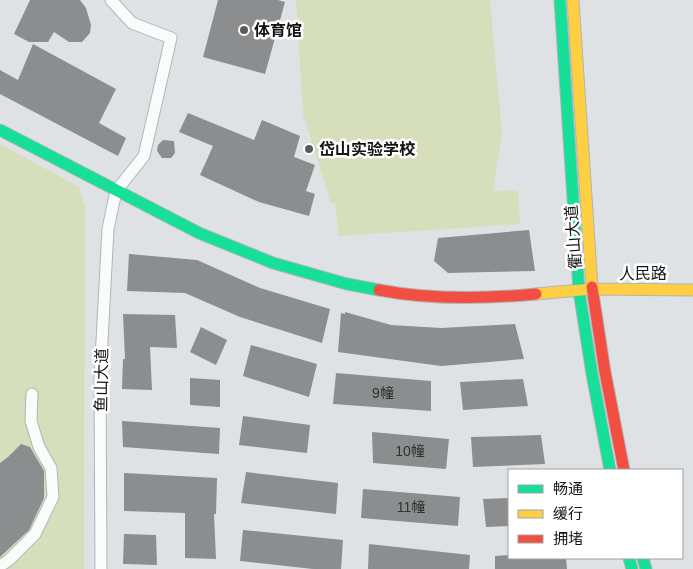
<svg xmlns="http://www.w3.org/2000/svg" width="693" height="569" viewBox="0 0 693 569" font-family="Arial,'Noto Sans SC',sans-serif">
<rect width="100%" height="100%" fill="#dfe2e4"/>
<path fill="#d6debb" d="M296,0H490L502,132L493,191L518,190L520,224L339,236L335,203H331L303,114Z
M0,144L79,187L85,207L84,569H0Z"/>
<path fill="#8b8d8e" d="M30,0H80L86,8L91,25L90,33L82,42H69L54,32L48,42H29L14,34Z
M218,0H278L285,2L265,74L203,57Z
M33,44L116,89L99,123L126,138L118,156L0,94V70L18,80Z
M188,113L254,140L262,120L300,136L294,157L315,165L306,191L315,194L309,216L259,202L200,175L213,146L179,132Z
M163,140L174,141L175,153L171,158H162L157,151L158,145Z
M529,230L535,271L448,273L434,261L438,238Z
M129,254L197,260L260,288L330,309L322,343L240,317L185,293L127,291Z
M345,312L391,325L441,328L515,324L524,359L441,366L338,352L341,313L345,314Z
M123,314L175,315L177,348L150,347L152,390L122,389L123,359H125Z
M201,327L227,340L216,365L190,352Z
M251,345L317,364L309,397L243,376Z
M336,373L431,381V411L333,404Z
M190,378L220,380V407L190,405Z
M523,379L528,406L463,410L460,382Z
M243,416L310,425L307,453L239,445Z
M122,421L220,428L219,454L123,447Z
M372,432L449,439L446,469L373,463Z
M541,435L545,464L473,467L471,437Z
M21,444L30,447L44,471V498L29,530L0,557V463L8,457Z
M246,472L338,483L336,514L241,503Z
M124,473L217,478L216,514H214L216,559L185,558V513L124,511Z
M363,489L460,497L458,526L361,518Z
M509,498V526L486,527L483,499Z
M243,530L343,540L341,569H313L240,561Z
M124,534L156,535L157,565L123,564Z
M369,544L470,555L469,569H368Z
M509,555V558H566L567,569H495V556Z"/>
<g fill="none" stroke-linecap="round" stroke-linejoin="round">
<defs>
<path id="street" d="M0,566L9,560L35,534L53,497L51,468L39,447L31,421L32,394
M101,569L100,378L108,229L116,191L144,156L171,38L132,23L111,0"/>
<path id="fast" d="M560,0L579,291L592,374L610,470
M0,130L199,233L273,263L347,284L379,290
M629,558L632,569
M643,558L646,569"/>
<path id="slow" d="M573,0L592,287
M536,294L592,289L693,290"/>
<path id="jam" d="M592,287L605,372L624,470
M379,290C431,300 483,299 536,294"/>
</defs>
<use href="#street" stroke="#b2b4b6" stroke-width="13"/>
<use href="#fast" stroke="#b2b4b6" stroke-width="13"/>
<use href="#slow" stroke="#b2b4b6" stroke-width="13"/>
<use href="#jam" stroke="#b2b4b6" stroke-width="13"/>
<use href="#street" stroke="#fafbfb" stroke-width="11"/>
<use href="#fast" stroke="#16e098" stroke-width="11"/>
<use href="#slow" stroke="#ffcf43" stroke-width="11"/>
<use href="#jam" stroke="#f24e42" stroke-width="11"/>
</g>
<g fill="#5a5b5d" stroke="#fff" stroke-width="2">
<circle cx="244" cy="30" r="5"/>
<circle cx="309" cy="149" r="5"/>
</g>
<g text-anchor="middle" stroke-width="5" stroke-linejoin="round" paint-order="stroke">
<g font-size="14" fill="#303232">
<text x="383" y="398">9幢</text>
<text x="410" y="456">10幢</text>
<text x="411" y="512">11幢</text>
</g>
<g font-size="16" font-weight="bold" fill="#121314" stroke="#fff" text-anchor="start">
<text x="254" y="36">体育馆</text>
<text x="319" y="155">岱山实验学校</text>
</g>
<g font-size="16" fill="#121314" stroke="#fff">
<text transform="translate(573 237) rotate(-94)" y="6">衢山大道</text>
<text x="643" y="279">人民路</text>
<text transform="translate(101 380) rotate(-89)" y="6">鱼山大道</text>
</g>
</g>
<rect x="508" y="469" width="175" height="90" fill="#ffffff" stroke="#a0a1a1"/>
<rect x="518" y="485" width="25" height="8" fill="#16e098" stroke="#a0a1a1"/>
<text x="553" y="494" font-size="15" fill="#121314">畅通</text>
<rect x="518" y="510" width="25" height="8" fill="#ffcf43" stroke="#a0a1a1"/>
<text x="553" y="519" font-size="15" fill="#121314">缓行</text>
<rect x="518" y="535" width="25" height="8" fill="#f24e42" stroke="#a0a1a1"/>
<text x="553" y="544" font-size="15" fill="#121314">拥堵</text>
</svg>
